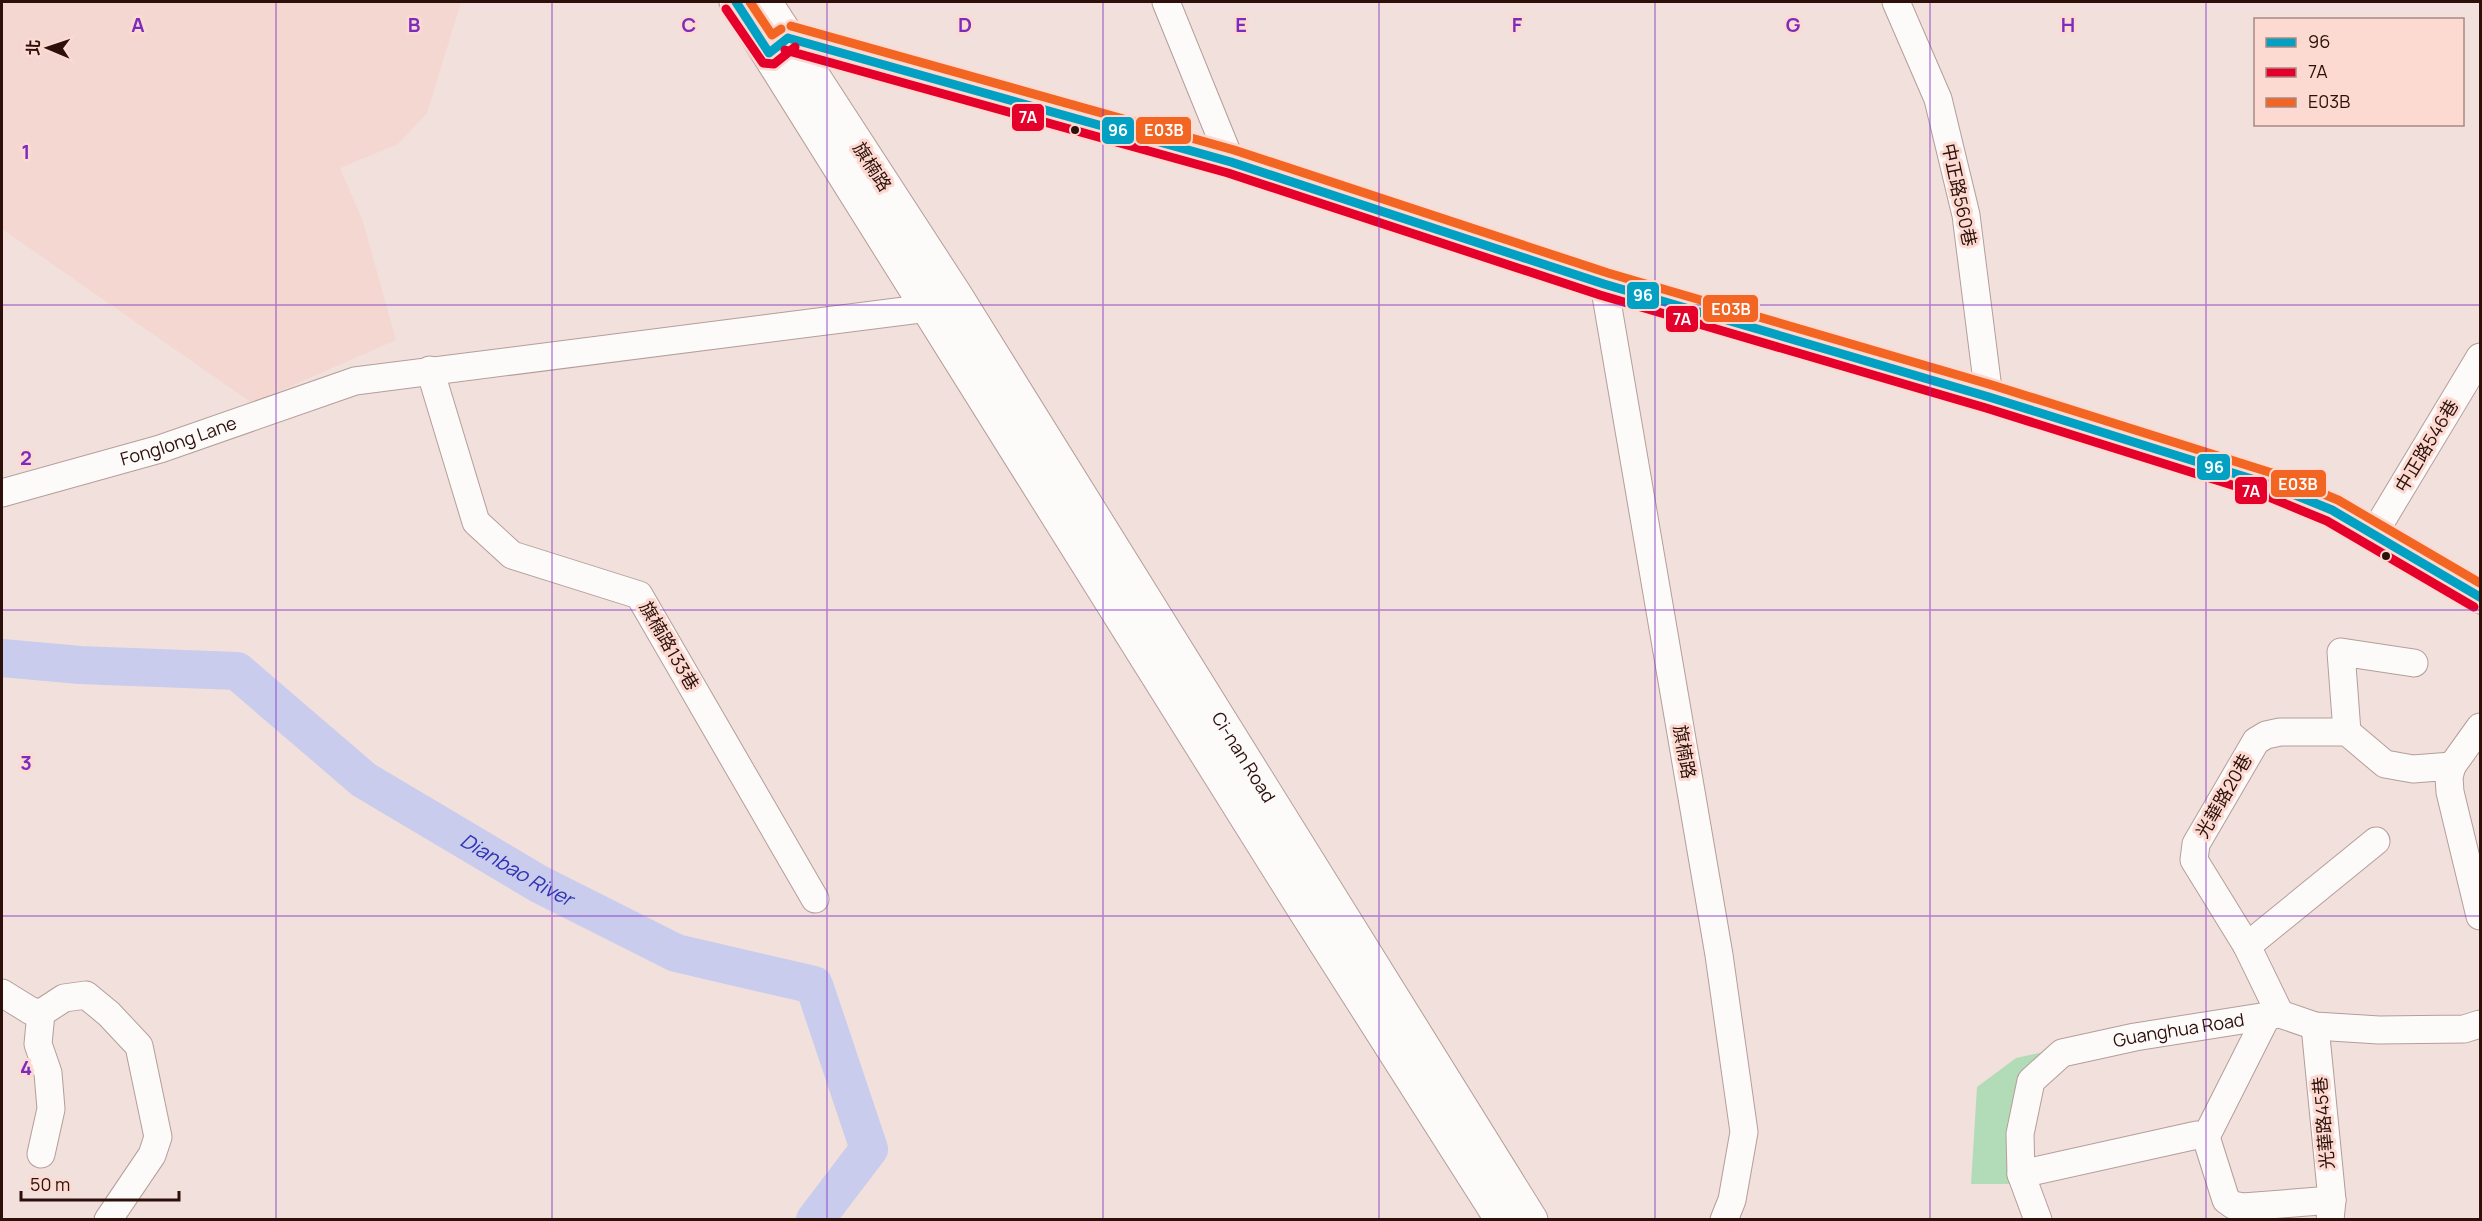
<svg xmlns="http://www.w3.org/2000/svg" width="2482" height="1221" viewBox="0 0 2482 1221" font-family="Manrope,'Noto Sans TC',sans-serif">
<rect width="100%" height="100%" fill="#f2e0dc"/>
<path fill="#f4d7d0" d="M2,2H461L427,113L398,144L340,168L363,222L396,340L252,403L2,229Z"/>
<path fill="#b1dcb7" d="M2053,1050L2018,1184H1971L1977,1087L2016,1058Z"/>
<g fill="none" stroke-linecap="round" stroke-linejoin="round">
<path stroke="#c9ccec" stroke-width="38" id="s1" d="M2,658L80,665L237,671L364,780L539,884L676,953L814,985L869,1149L815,1220"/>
<defs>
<g id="minor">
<path d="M1166,2L1231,162"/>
<path d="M1896,2L1938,99L1966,215L1989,397"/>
<path d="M1604,284L1719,955L1744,1132L1732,1200L1724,1220"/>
<path d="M430,370L476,522L512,555L639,595L815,899"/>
<path id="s2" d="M2,493L160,449L355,381L928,308L944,301"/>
<path d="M2373,535L2480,357"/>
<path d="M2347,732L2341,652L2414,663"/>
<path d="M2452,766L2480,727"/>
<path d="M2247,946L2376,841"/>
<path d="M2,993L31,1011L41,1013L64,998L86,995L109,1014L139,1046L158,1137L152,1155L108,1220"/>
<path d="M41,1013L38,1044L48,1073L51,1109L41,1154"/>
<path d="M2280,1014L2247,946L2194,860L2196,844L2256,741L2266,735L2280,732H2347L2385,764L2413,769L2452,766L2449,777L2450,792L2480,916"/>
<path d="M2315,1026L2332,1200L2330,1220"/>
<path d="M2206,1137L2267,1016"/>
<path d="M2021,1174L2197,1135L2206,1137L2226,1200L2233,1205L2243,1207L2332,1200"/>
<path id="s3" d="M2038,1220L2021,1174L2020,1134L2031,1081L2062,1053L2135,1037L2280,1014L2315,1026L2379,1030L2464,1029L2480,1024"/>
</g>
<g id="major">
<path d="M736,2L1302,906L1502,1220"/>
<path id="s4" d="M765,2L956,296L1531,1220"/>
<path d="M788,38L1231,162L1604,284L1989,397L2268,484L2332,510L2480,597"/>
</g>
</defs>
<use href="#minor" stroke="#b49e99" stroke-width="29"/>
<use href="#major" stroke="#b49e99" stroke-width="35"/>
<use href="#minor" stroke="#fdfafa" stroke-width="27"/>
<use href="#major" stroke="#fdfafa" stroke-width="33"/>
<defs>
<path id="bus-1" d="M736,2L769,53L788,38
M788,38L1231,162L1604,284L1989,397L2268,484L2332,510L2480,597"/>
<path id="bus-2" d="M726,9L763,63L774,64L795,47
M785,50L1228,173L1600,295L1986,408L2264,495L2327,521L2474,607"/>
<path id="bus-3" d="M750,2L772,35L781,29
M791,26L1234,150L1608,273L1992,385L2272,473L2338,500L2480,583"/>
</defs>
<use href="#bus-1" stroke="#fcdad2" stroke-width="14"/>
<use href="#bus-2" stroke="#fcdad2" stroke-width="14"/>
<use href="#bus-3" stroke="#fcdad2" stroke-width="14"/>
<use href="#bus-1" stroke="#02a1c4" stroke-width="9"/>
<use href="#bus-2" stroke="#e4002b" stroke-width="9"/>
<use href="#bus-3" stroke="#f26522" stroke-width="9"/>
</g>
<path fill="none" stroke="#7b2cbf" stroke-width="1.5" stroke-opacity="0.55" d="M276,2V1220M552,2V1220M827,2V1220M1103,2V1220M1379,2V1220M1655,2V1220M1930,2V1220M2206,2V1220M2,305H2480M2,610H2480M2,916H2480"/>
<g fill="#2d100a" stroke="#fcdad2" stroke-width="2">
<circle cx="1075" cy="130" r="5"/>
<circle cx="2386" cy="556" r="5"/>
</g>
<g text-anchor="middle" stroke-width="6" stroke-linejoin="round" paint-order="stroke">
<g font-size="18" fill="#2d100a" stroke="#fcdad2">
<text transform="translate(872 167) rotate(57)" y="6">旗楠路</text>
<text transform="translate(1959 195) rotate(78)" y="6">中正路560巷</text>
<text dy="6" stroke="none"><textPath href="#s2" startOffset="184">Fonglong Lane</textPath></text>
<text transform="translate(2427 446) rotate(-59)" y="6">中正路546巷</text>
<text transform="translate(669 646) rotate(60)" y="6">旗楠路133巷</text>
<text transform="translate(1684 752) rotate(80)" y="6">旗楠路</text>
<text dy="6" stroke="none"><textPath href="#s4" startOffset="894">Ci-nan Road</textPath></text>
<text transform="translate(2224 796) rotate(-60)" y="6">光華路20巷</text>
<text dy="6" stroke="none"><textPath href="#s3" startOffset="304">Guanghua Road</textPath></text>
<text transform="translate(2324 1123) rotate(-95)" y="6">光華路45巷</text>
</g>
<g font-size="20" font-style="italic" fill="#2f32b3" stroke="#fcdad2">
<text dy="7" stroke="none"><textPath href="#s1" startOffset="580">Dianbao River</textPath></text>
</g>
</g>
<g font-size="20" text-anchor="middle" font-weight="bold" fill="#7b2cbf" stroke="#fcdad2" stroke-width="6" stroke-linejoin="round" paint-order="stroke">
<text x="138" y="32">A</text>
<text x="414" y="32">B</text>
<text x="689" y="32">C</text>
<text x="965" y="32">D</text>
<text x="1241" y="32">E</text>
<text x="1517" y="32">F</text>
<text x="1793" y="32">G</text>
<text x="2068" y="32">H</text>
<text x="26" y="159">1</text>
<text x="26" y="465">2</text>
<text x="26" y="770">3</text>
<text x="26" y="1075">4</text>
</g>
<g stroke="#fcdad2" stroke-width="2">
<rect x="1011" y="103" width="34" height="29" rx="6" fill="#e4002b"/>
<rect x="1135" y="116" width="57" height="29" rx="6" fill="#f26522"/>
<rect x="1101" y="116" width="34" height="29" rx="6" fill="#02a1c4"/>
<rect x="1626" y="281" width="34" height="29" rx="6" fill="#02a1c4"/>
<rect x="1702" y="294" width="57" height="29" rx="6" fill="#f26522"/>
<rect x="1665" y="305" width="34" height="28" rx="6" fill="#e4002b"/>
<rect x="2196" y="453" width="35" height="28" rx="6" fill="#02a1c4"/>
<rect x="2270" y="469" width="57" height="29" rx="6" fill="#f26522"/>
<rect x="2234" y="476" width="34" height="29" rx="6" fill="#e4002b"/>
</g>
<g font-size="16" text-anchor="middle" font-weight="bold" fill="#fff">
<text x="1028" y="123">7A</text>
<text x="1164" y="136">E03B</text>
<text x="1118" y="136">96</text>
<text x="1643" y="301">96</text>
<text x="1731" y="315">E03B</text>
<text x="1682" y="325">7A</text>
<text x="2214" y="473">96</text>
<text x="2298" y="490">E03B</text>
<text x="2251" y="497">7A</text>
</g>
<rect width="2482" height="1221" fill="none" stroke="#2d100a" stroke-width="6"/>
<rect x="2254" y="18" width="210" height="108" fill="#fcdad2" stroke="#a98982" stroke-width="1.5"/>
<rect x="2266" y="38" width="30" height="9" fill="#02a1c4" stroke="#a98982" stroke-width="1.5"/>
<text x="2308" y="48" font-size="18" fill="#2d100a">96</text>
<rect x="2266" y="68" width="30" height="9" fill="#e4002b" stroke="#a98982" stroke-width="1.5"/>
<text x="2308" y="78" font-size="18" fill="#2d100a">7A</text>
<rect x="2266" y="98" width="30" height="9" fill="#f26522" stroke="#a98982" stroke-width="1.5"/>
<text x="2308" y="108" font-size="18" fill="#2d100a">E03B</text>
<g transform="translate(48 48) rotate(272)" stroke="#fcdad2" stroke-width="4.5" paint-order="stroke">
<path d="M0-4.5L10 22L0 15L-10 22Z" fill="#2d100a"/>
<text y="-9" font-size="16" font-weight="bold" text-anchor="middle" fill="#2d100a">北</text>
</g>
<path d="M21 1191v9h158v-9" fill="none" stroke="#2d100a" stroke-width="3"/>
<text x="30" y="1191" font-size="18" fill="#2d100a" stroke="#fcdad2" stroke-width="4.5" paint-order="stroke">50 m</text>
</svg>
